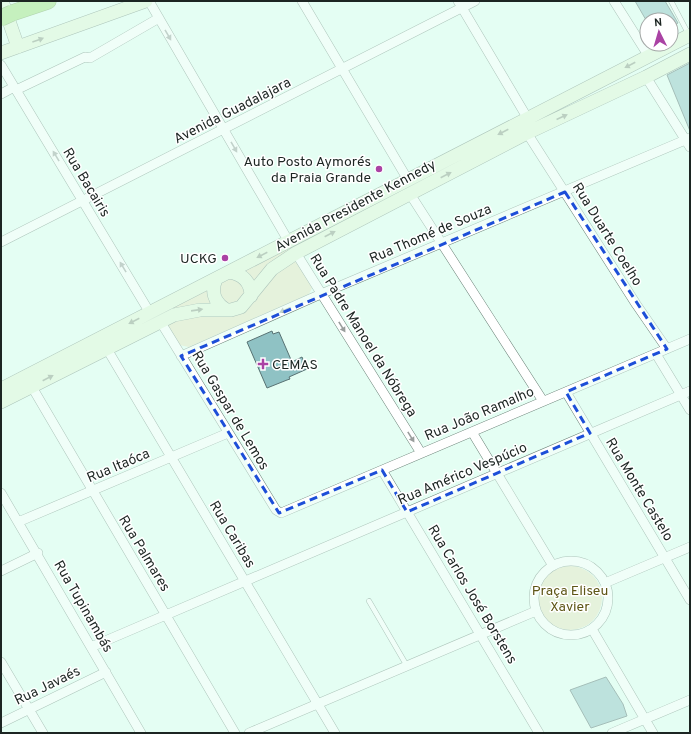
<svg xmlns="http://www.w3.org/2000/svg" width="691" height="734" viewBox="0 0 691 734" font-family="Overpass,sans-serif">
<rect width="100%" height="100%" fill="#e4fef3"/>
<path fill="#e7e4c2" d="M297,242L299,246L254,281L242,270Z
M294,261L298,264L312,288L309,294L189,347L179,345L168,328V324L186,316L229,313L269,278Z
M236,278L246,288L243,299L230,305L220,300L219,285L224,279Z
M207,289L212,305L158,318L156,314Z
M538 598a32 32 0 1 1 64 0a32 32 0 1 1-64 0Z"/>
<path fill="#8fc2c4" stroke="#587273" d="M635,1H665L678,23L671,27V20H646Z
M690,63V131L667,75Z
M272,331L273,334L279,332L292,362L302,357L307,369L289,377L290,379L287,380L267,388L247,342Z
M606,677L623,704L627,716L591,728L570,690Z"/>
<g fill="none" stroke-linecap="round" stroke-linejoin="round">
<defs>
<path id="service" d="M671,1L689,35
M369,601L407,666"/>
<path id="minor" d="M149,1L289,242
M302,1L408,180
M458,1L528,119
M614,1L648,55
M1,65L150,313
M646,77L690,147
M16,90L85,57L90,58L159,18
M1,94L14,87
M527,133L636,304L667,349
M410,194L543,401
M1,242L475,1
M296,253L421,453
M160,321L276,510L281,513L690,339
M107,349L335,733
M656,354L690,410
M181,356L321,294L690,138
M32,387L235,733
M566,392L690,600
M472,432L553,566
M382,470L539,733
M1,493L141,733
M18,522L228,433
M534 598a37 37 0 1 1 74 0a37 37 0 1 1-74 0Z
M1,571L38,553
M605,583L690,547
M592,629L653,733
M91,647L690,391
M1,662L43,733
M1,723L106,672
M249,733L536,611
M612,733L690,700"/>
<path id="secondary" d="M2,1L18,47
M1,53L146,1
M229,272C243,274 251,282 251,296
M216,279C211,291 214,302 225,309
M1,389L690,35
M1,402L174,315L200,310H231L241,307L272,269L296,253L527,133L646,77L690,54"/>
<path id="motorway" d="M12,13L48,1"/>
</defs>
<use href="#service" stroke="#6b8278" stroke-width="5.5"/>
<use href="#minor" stroke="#6b8278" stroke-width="10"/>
<use href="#secondary" stroke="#6b8278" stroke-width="14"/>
<use href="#motorway" stroke="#729f5e" stroke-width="17"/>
<use href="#service" stroke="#fff" stroke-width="4.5"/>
<use href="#minor" stroke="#fff" stroke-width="9"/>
<use href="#secondary" stroke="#e3f6d8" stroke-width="13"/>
<use href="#motorway" stroke="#a1e07e" stroke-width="16"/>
<defs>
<path id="motorway-bridge" d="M1,18L12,13"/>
</defs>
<use href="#motorway-bridge" stroke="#729f5e" stroke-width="17" stroke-linecap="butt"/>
<use href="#motorway-bridge" stroke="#a1e07e" stroke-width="16"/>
</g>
<defs><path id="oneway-solid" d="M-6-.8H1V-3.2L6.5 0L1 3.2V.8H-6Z"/></defs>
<g fill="#999d9c">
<use href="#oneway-solid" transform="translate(168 35) rotate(60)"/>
<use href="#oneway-solid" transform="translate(234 147) rotate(60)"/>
<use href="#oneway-solid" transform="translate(56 156) rotate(-121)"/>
<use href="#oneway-solid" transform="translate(123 267) rotate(-121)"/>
<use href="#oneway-solid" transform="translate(285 310) rotate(156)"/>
<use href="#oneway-solid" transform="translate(342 327) rotate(58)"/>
<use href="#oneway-solid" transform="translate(411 437) rotate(58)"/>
</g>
<g fill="#899886">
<use href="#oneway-solid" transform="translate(38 40) rotate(-20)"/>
<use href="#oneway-solid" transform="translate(630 65) rotate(152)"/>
<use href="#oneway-solid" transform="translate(562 117) rotate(-25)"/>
<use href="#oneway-solid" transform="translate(503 132) rotate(153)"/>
<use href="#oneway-solid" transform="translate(446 175) rotate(-27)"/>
<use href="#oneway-solid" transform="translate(330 234) rotate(-27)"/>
<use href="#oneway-solid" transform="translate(262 255) rotate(153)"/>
<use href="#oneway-solid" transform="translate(197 310) rotate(-8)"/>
<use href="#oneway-solid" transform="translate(134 321) rotate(153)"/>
<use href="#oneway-solid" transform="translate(48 378) rotate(-27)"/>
</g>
<path d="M0 0H691V734H0ZM565,192L667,349L566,392L590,433L407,512L382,470L279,513L181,356Z" fill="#e4fef3" fill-opacity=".55" fill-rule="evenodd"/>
<path fill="none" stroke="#1d4ed8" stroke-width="3" stroke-dasharray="8 5" stroke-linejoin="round" d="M565,192L667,349L566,392L590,433L407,512L382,470L279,513L181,356Z"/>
<g fill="#aa42a4" stroke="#fff" stroke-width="1.5">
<circle cx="379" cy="169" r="4"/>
<circle cx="225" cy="258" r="4"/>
<path d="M261 358h4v4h4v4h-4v4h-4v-4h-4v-4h4z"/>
</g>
<g text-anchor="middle" stroke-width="3" stroke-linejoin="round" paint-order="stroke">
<g font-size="14" fill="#1c2522" stroke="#fff">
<text transform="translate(232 110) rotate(-27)" y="5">Avenida Guadalajara</text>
<text transform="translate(87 182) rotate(59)" y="5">Rua Bacairis</text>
<text transform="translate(355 205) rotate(-28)" y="5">Avenida Presidente Kennedy</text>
<text transform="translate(430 233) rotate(-23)" y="5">Rua Thomé de Souza</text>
<text transform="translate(608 234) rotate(58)" y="5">Rua Duarte Coelho</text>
<text transform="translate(364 335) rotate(58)" y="5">Rua Padre Manoel da Nóbrega</text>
<text transform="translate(231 410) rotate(59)" y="5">Rua Gaspar de Lemos</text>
<text transform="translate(479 413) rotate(-23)" y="5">Rua João Ramalho</text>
<text transform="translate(118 465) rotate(-23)" y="5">Rua Itaóca</text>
<text transform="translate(462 473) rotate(-23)" y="5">Rua Américo Vespúcio</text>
<text transform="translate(640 489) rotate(59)" y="5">Rua Monte Castelo</text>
<text transform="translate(233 534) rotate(59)" y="5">Rua Caribas</text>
<text transform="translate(145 553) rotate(59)" y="5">Rua Palmares</text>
<text transform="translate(473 594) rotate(59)" y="5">Rua Carlos José Borstens</text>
<text transform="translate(84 606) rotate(60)" y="5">Rua Tupinambás</text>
<text transform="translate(47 685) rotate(-26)" y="5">Rua Javaés</text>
</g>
<g font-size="14" fill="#1c2522" stroke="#fff" text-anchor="end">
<text x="371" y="166">Auto Posto Aymorés<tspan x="371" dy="16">da Praia Grande</tspan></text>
<text x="217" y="263">UCKG</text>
<text x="272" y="369" text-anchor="start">CEMAS</text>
</g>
<g font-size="14" fill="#5e5616" stroke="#fff">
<text x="570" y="595">Praça Eliseu<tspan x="570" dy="16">Xavier</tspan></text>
</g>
</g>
<rect width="691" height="734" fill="none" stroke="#1c2522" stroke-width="4"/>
<g transform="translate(659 32) rotate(355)"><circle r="19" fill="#ffffff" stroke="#a4a8a7"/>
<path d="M0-3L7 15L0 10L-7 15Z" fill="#aa42a4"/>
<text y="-6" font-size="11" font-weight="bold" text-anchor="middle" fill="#1c2522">N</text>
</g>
</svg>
